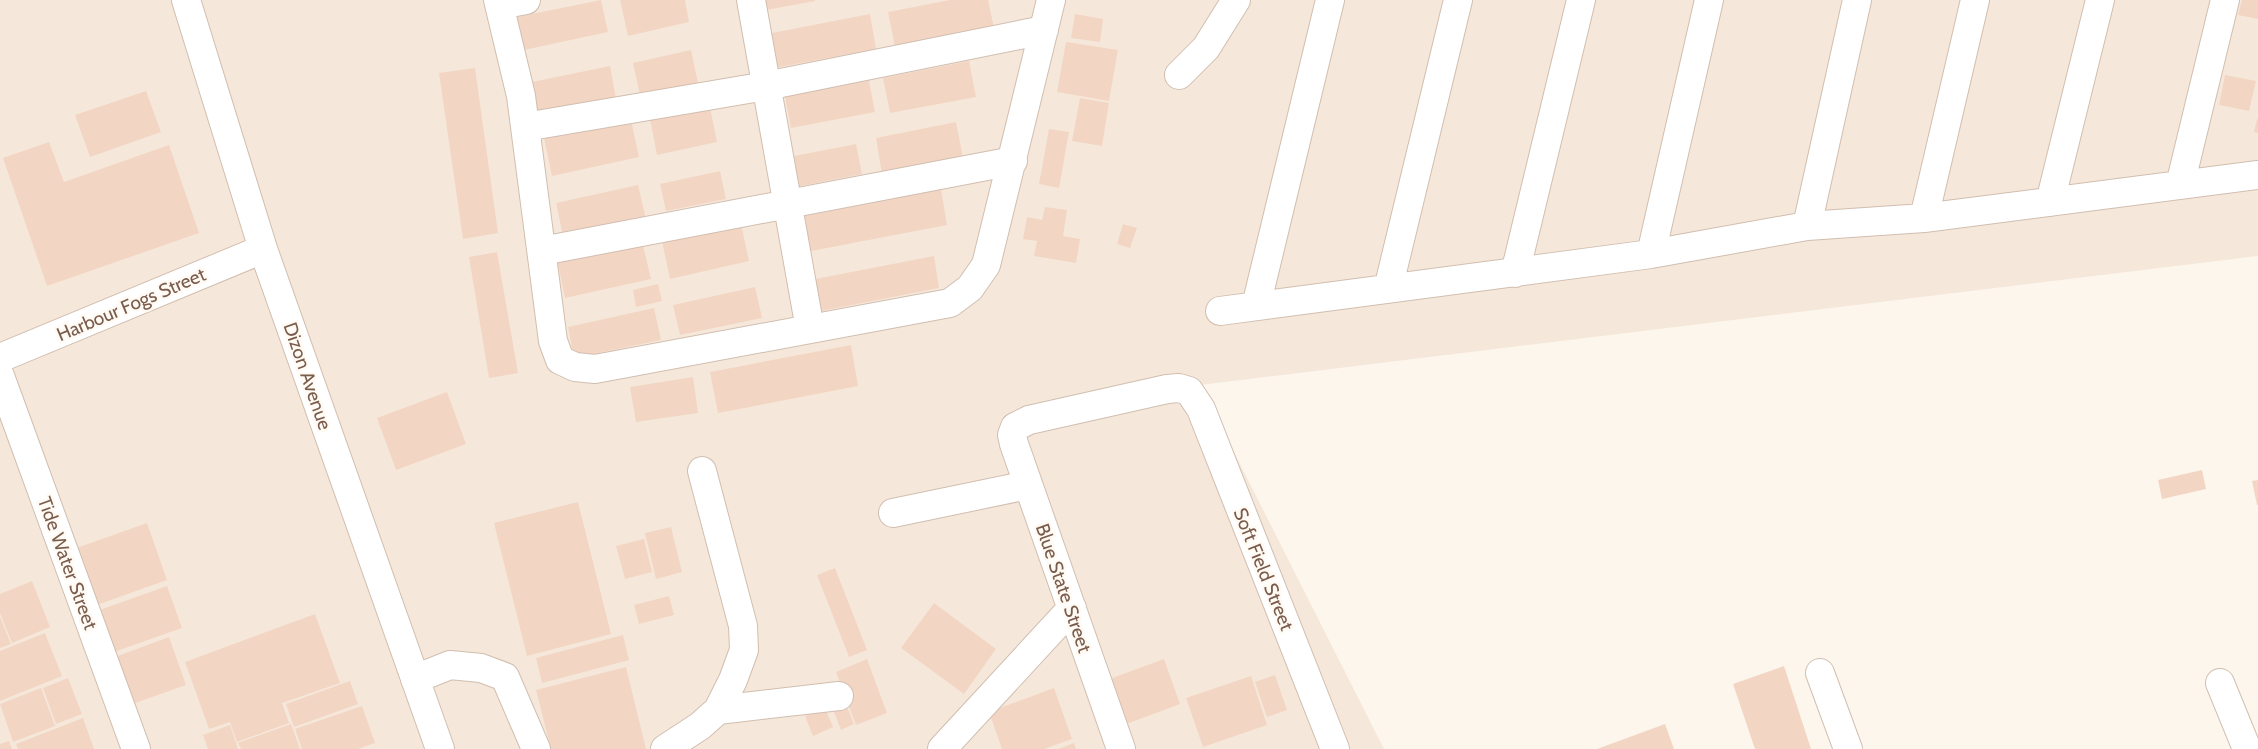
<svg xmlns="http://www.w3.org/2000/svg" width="2258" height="749" viewBox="0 0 2258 749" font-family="Cabin,sans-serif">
<rect width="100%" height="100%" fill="#fdf6ec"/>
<path fill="#f5e8da" d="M0,0H2258V256L1200,385L1384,749H0Z"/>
<path fill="#f3d5c3" d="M601,0L608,32L524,50L517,17Z
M620,0H685L689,22L628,36Z
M759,0H815V1L761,11Z
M950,0H988L994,28L895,47L888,12Z
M2242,0H2258V19L2238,15Z
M870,14L876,49L774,68L767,34Z
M1075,14L1103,19L1100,42L1071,38Z
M1066,42L1118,50L1109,101L1057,92Z
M691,50L698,83L640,95L633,63Z
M969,61L976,97L890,113L883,78Z
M610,66L616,99L539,115L532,82Z
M475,68L498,233L463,239L439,73Z
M2225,75L2256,81L2249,111L2219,105Z
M868,76L875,112L791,128L784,92Z
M146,91L161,132L90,157L75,115Z
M1080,98L1109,103L1102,146L1072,141Z
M710,107L717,142L657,155L650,119Z
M2257,119H2258V133L2254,132Z
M631,120L639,157L552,176L544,138Z
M956,122L963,158L882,174L876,138Z
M1049,129L1069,132L1059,188L1039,184Z
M49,142L64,182L169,145L199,233L47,286L3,158Z
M856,144L862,174L795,187L789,157Z
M720,171L726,199L666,211L660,184Z
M638,185L646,219L563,236L556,203Z
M941,189L947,225L806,252L799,217Z
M1045,207L1067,210L1063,236L1080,239L1076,263L1034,256L1037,241L1023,239L1027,217L1042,220Z
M741,224L749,261L670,279L662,241Z
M1123,224L1137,228L1130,248L1117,244Z
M642,241L651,279L565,298L557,259Z
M497,252L518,373L489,378L469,257Z
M934,256L939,288L816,312L810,280Z
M658,284L662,301L636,307L633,290Z
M755,287L762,318L680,335L673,305Z
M654,308L661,340L574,358L568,327Z
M851,345L858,386L718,413L710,372Z
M693,377L698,413L636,422L630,387Z
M447,392L466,444L396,470L377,418Z
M2202,470L2206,489L2162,499L2158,480Z
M2258,480V505H2257L2252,481Z
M578,502L611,634L527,656L494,523Z
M147,523L167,580L91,607L71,550Z
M671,527L682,572L656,579L645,533Z
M644,539L652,572L625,579L616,546Z
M835,568L867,650L849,657L817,575Z
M32,581L50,627L12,643L0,613V594Z
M167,586L182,628L111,653L97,611Z
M669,596L674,615L639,624L634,605Z
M934,603L996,649L964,694L901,648Z
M315,614L340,683L282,703L289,723L237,742L230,722L209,729L185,662Z
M0,617L11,644L0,648Z
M45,633L62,676L0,701V651Z
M623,635L629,660L542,683L536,658Z
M169,637L186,685L124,707L107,660Z
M867,659L887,713L856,725L836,672Z
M1164,659L1180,704L1121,726L1104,681Z
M1784,666L1811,749H1755L1733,684Z
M626,667L646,749H551L536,690Z
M1275,675L1287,710L1267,717L1255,682Z
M1251,676L1267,725L1203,747L1186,698Z
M68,678L82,714L56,724L43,688Z
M350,681L358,704L294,727L286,704Z
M41,688L55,726L13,742L0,704Z
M1054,688L1072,739L1044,749H1002L989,712Z
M843,697L854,724L841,730L830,702Z
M362,706L375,743L358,749H302L295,729Z
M825,708L833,727L813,736L805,716Z
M83,718L94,749H18L16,744Z
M291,724L300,749H241L238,743Z
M1665,724L1674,749H1597Z
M230,725L238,749H208L203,735Z
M9,741L12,749H0V744Z
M1074,743L1076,749H1058Z"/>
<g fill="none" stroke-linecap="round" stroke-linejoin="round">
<defs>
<path id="minor" d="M498,0L521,96L553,341L560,360L575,367L595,369L950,303L970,288L986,265L1051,0
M751,0L810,329
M500,5L526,0
M1179,75L1206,48L1236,0
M525,127L766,86L1044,30
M2180,185L2225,0
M2050,202L2100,0
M1924,218L1975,0
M1807,226L1857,0
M542,251L1013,161
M1651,254L1709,0
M1515,273L1581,0
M1388,289L1458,0
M1256,306L1330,0
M1220,311L1651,254L1807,226L1924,218L2258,175
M0,358L263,249
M0,376L136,749
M893,513L1028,485
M1820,673L1848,749
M415,679L450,665L481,668L505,677L536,749
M2220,683L2247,749
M718,710L839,696
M665,749L700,726L718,710L733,680L744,650L743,626L702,471
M942,749L1072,608
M1121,749L1014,444L1012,435L1015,427L1029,420L1167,389L1179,388L1189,391L1201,409L1335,749"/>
<path id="tertiary" d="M186,0L263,249L440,749"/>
</defs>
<use href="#minor" stroke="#d1beb0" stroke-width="30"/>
<use href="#tertiary" stroke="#d1beb0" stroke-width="30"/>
<use href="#minor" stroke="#fff" stroke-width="28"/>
<use href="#tertiary" stroke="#fff" stroke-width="28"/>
</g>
<g text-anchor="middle" stroke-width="5" stroke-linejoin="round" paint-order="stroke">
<g font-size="19" fill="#7a5c4d" stroke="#fffaf3">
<text transform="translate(131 304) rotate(-23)" y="7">Harbour Fogs Street</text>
<text transform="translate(308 376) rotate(71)" y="7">Dizon Avenue</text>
<text transform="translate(68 563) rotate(70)" y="7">Tide Water Street</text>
<text transform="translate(1264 569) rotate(68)" y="7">Soft Field Street</text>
<text transform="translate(1064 588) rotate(71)" y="7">Blue State Street</text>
</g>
</g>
</svg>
